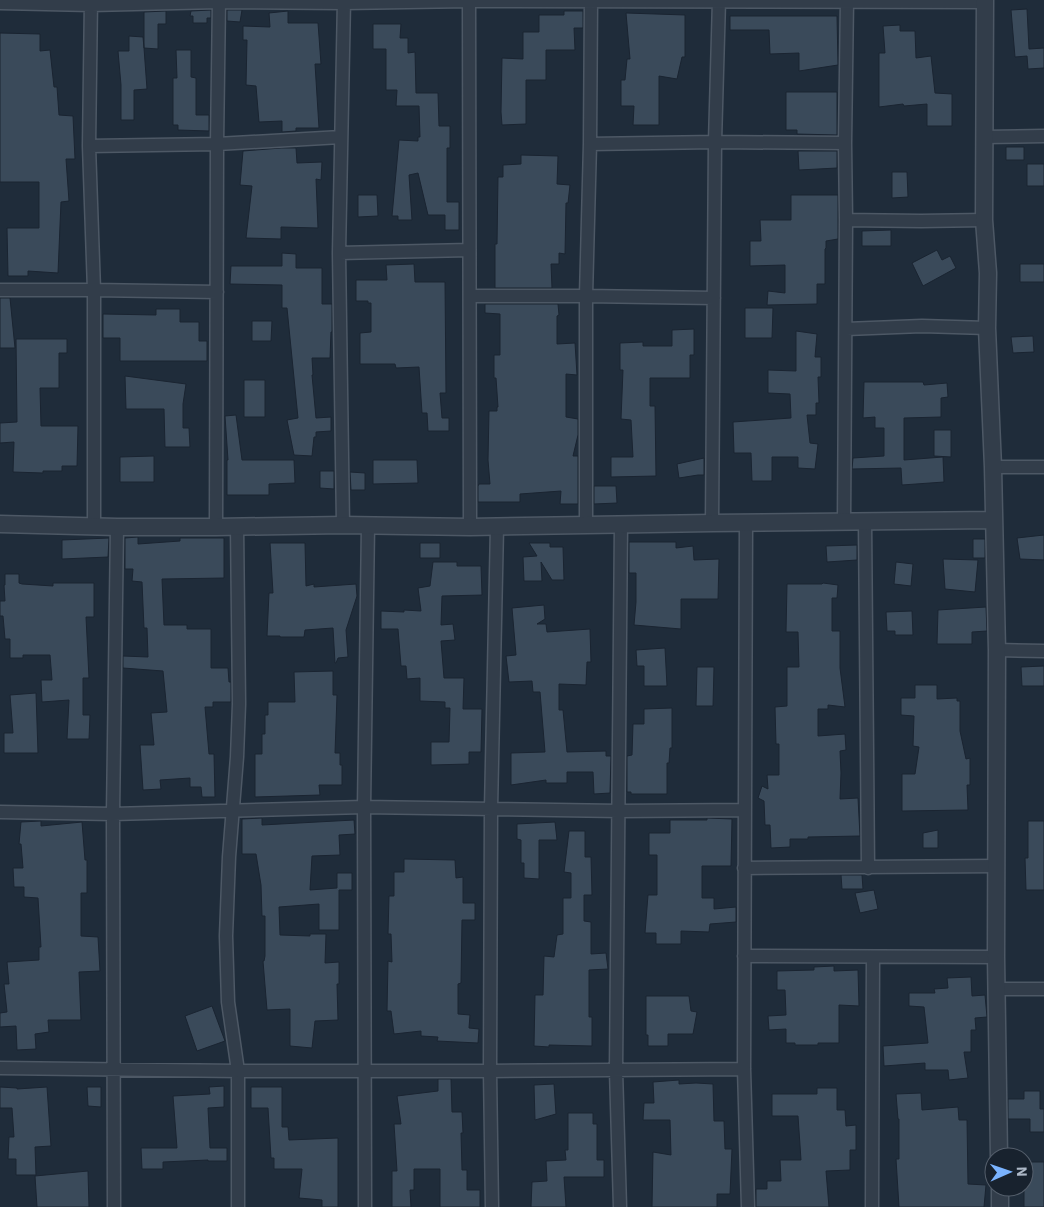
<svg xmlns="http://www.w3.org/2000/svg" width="1044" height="1207" viewBox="0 0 1044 1207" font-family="'IBM Plex Sans',sans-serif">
<rect width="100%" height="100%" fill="#1f2c3a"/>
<path fill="#3a4a5a" stroke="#1a2431" d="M1027,9L1029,49L1044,48V68L1028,69L1027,56L1015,57L1011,10Z
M211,10V18H207V23H193V16H190L191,11Z
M227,10H242L240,22L227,21Z
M166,11V24H158V49L144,48L147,89L134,90V120H121V85L118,51H129V36L143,37L144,48V12Z
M288,11V23H318L321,64H315L319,128H296V131L282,132V121L259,122L256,86L246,85L247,40H243V26L270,27L269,13Z
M564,11H583V28H574L575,50H546V80H526V124L502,125L501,112L502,58L523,59V32H539V15H564Z
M626,13L685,15V57H682L677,79L659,76V125H633L634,106H621V80H625L627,59H630Z
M730,16H837L838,65L799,71V53L770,54L769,30H730Z
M373,24H401L400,38H408V53L415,52L416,93H438L439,126H450V148H447V202H459V230H445V215H428L418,173L409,175L412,220H398V216H392L399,140L418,141V137H420L419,106H396L397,90H386V49H373Z
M900,25V31H915L916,58L931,56L935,93L952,94V126H927V104L904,106L903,104L879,107V53H885L883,26Z
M0,33L40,34V51L50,50L54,87H57L59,115L73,116L75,159H66L69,201L61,202L58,273L28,271V276H8L7,228H39V182H0Z
M176,50H191V77L196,78V115H209V131L178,130V125H173V78H177Z
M786,92H837V135L797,134V130H786Z
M1006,147H1024V160H1006Z
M281,148H296L297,163L322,162L321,180L316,179L318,228L281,227V239L246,238L252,186L240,185L243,151Z
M798,151H837V168L799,170Z
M521,155L558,156L557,184L570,185L568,203H566L565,254L559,253V264H551L552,288H495V244H497L498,177H503V165L521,164Z
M1027,164H1044V186H1027Z
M892,172H907L908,197L892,198Z
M358,195H377L378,216L358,217Z
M791,195H838V239L826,241V248L825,249V284H817V304L767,305L768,291L785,293V265L750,266V241H761L760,220H791Z
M891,230V246H862V231Z
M937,250L942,260L950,256L956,268L923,286L912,263Z
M282,253L296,254V268H322V304H332V332H331L330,358H312L313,375H312L316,418L331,417V431L316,432V437H314L312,456L294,455L287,420L298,418L287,308H282V285L230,284L231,266H282Z
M414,264L415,282H445L446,393H440L442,418H449V431H428L427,413H422L419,367L396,368L395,364H360V333L371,332V303H368V301H356V280H387L386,265Z
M1020,264H1044V282H1020Z
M0,298H10L15,348H0Z
M485,304H558L559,315L557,316V344L575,343L577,375L566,374V417L578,419V435L573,456H578V504H560L561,491L520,494V502H478V486L479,484H490L488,460L489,411H497V407H498L496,378H494V355H500V314L485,313Z
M745,308H773L772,338H745Z
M156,309H180V322H199V341H207V361H120V338H103V314L156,315Z
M252,321H272L271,341H252Z
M694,329V355H690V378H650V406H655L656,476L611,477V457H633L631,420L621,419L623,370H620V343L643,342V346H672V330Z
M796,331L817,334L815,357H821V377H818L819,403H816V415H807L810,443L818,444L815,469L798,468V457H772V481H752L751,453H734L733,422L791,418L790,394L768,393V370L796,371Z
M1033,336L1034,352L1013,353L1011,337Z
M16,339H67V353H59V388H40L41,426H78L77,466H62V471H43V473L13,472L14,442L0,443V423L17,422Z
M125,376L186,384L183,404V428H189L190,447H165L164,409H126Z
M244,380H265V417H244Z
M864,382H923L924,385L947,383L948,397L941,398V417L904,418V460L943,457L944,482L902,485L901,468L852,469L853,458L884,456V428H875V417L863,418Z
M236,415L242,460H294L295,483L269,484V495H227V460H228L225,416Z
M934,430H951V457L934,456Z
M154,456V482H120V457Z
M704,458V475H698L679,478L677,464Z
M373,460H417L418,483L373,484Z
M320,471H334V489L320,488Z
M350,472L365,473V490H351Z
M594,486H616L617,503L594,504Z
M1044,535V560L1020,559L1017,538Z
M138,537V544L180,541V538H224V578L162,579L164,625H187V629H211V668H228L229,682H231V702H213V707H205L209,754H214L215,797H202L201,787H190V778L160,780L161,789L143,790L140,745H154L151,713L167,712L163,671L123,668V656L148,657L147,628H144L142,582L132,581L133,569H125V538Z
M109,538L108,557L62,559V540Z
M973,539H985V558H973Z
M629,542H676V548L693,546L694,560L719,559L718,599H681V629L634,625L636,602V573H629Z
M270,543H305L306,586L314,584V587L356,584L357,596L346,630L348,657L338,658L336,663H335L333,628L305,630L304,637H280V636H267L269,593H273Z
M420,543H440V558H420Z
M529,543H550V547H563L564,580H552L541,562L542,581H524L523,557L537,556Z
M857,545V560L827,562L826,546Z
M943,559L978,560L975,592L945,589Z
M433,562H457V566H481L482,595L442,596L441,625L453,624L455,640L441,641L444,678H464L463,709H482L481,752H469V764L431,765V742H449L450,708H445V702L420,701V678L407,679L406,666H401L398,629H381V611L404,612V610L421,611L418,588L430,586Z
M896,562L913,564L911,586L894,584Z
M5,574H19V583L22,584L53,586V583H94V617H86L89,678H83V715H90L89,739H67L69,700L42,702L41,680H52L50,655H23V658H10V639H5L3,616H0V601H5L4,585H5Z
M823,583L838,585L837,598H832V631H840V668L845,707L828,705V709H818V736L845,734L846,750L840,751L841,773L840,799L858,798L860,836L808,837V839H790V847L771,848L770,825H765L764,801L758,798L762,786L768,789L767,775H779V744H776L775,707L787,706V667H799L798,632H786L787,584H822Z
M544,605L545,619L537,624H546L547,632L590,629L591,662H587L586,685L559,684V710H563L567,752L606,751V756H611L610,793L594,794L593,772H567V783H546V780L511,785V753L545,752L540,692H533L532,681L509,682L506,656L516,655L512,608Z
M986,607L987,631L972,632V644H937L938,610Z
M912,611L913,635H895V631H887L886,612Z
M665,648L667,686H644V666H637L636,650Z
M1044,666V686H1022L1021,667Z
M697,667H714L713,706H696Z
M333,671V695H337L335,753H340V765H342V785H319L320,795L255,797V754H262V734H265V715H268V702H295L294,672Z
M915,685H937V699L957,698V701H960V731L966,759L970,758V785H967L968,810L902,811V774H915L919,747L913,746L914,716L901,715V698H915Z
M36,693L38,753H4V733H13L10,695Z
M672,708V748H670L669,763H667V794H631V792H627V756L632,755L633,724H644V709Z
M262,818V825L354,820L355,834L339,835L340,855L312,856L310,890L337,888V873H352V890H339V930H319V904L279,907L280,935L310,936V934H326L325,963L339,962V984H337L338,1020L315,1021L312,1048L290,1046V1009L267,1010L263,961H264L265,956V916H262L261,885L256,854H242V819Z
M707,818L732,819L731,866H702V898H714V909L736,907V922L710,924L709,932L681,931V944H656V933H645L648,895H657V855H649V833H670V820H707Z
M41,821V826L82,822L85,860H87V893H81V936L98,937L100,971L79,972L81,1020H48L49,1032L35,1034L36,1049L17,1050L16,1026L0,1027V1013L7,1012L4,984H9L7,962L39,960V947H41L38,898L24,897V887H14L13,868H23L21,844H19L21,822Z
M1028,821H1044V890H1026L1025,858H1028Z
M555,822L557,840H539V879L524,878V863H521V840L517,839V824Z
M938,830V848H923V833Z
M569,831H585V857H591L592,895H584V921L591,922V954L606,953L608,969L589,970V1017H592V1046L549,1045V1047L534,1046L535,995H543L544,956L554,957L557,935L563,934V898H571V873L564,872Z
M404,859L455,860L456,878L463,877V903H475V920H462L461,983L458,984V1014L470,1015L469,1028L479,1029L478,1043L437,1041L438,1037L421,1036V1031L394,1034L391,1011H387L388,961L392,962L391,934H388L389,896H394V872H404Z
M841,875H862L863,889H842Z
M874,890L878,909L860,913L855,893Z
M834,966V971L858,970L859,1006L839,1005V1043H818V1045H795V1043H786V1029L769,1030L768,1016L786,1015L785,990H777V971L814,970V967Z
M971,977L972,996L985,995L987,1017L975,1018L976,1030H971V1052H964L968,1078L949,1080L948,1070H925V1063L884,1066L883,1046L928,1043L924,1007L909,1006V993H935L934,989L948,988L947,978Z
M646,996H689L691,1011L697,1012L693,1034H668V1046H648V1035H646Z
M212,1006L225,1041L197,1051L185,1016Z
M438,1079H451L452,1112H462L463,1133H461L462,1170H467V1190H480V1207H440V1169H414V1190H410L411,1207H392V1171H397L394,1124H401L397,1096L438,1091Z
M679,1080V1084L696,1083L713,1084L714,1121H724L725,1149H732L730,1194H717V1207H652L653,1152L671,1155L670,1120H643L644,1103H654L653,1082Z
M554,1084L556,1114L535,1120L534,1085Z
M224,1086V1107L208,1108L210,1148H227V1161H208V1160L163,1162V1169H142L141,1148H177L173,1096L210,1094L209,1087Z
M0,1087L17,1088V1089L47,1087L51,1146L35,1147L36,1175H16V1159H8L9,1137H14L12,1108H0Z
M87,1087H101V1107L88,1106Z
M251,1087H282V1127H288L289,1140L338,1138V1207H322V1200L299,1198L302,1169H274V1158H271L268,1108H251Z
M817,1088H837V1110H845L846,1126L856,1125V1150H850V1170L826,1171L829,1207H756V1189H767V1181H781L780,1160H801L798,1116H772V1094H817Z
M1024,1091H1040V1109H1044V1132H1030V1119H1008V1099H1024Z
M921,1093L922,1110L958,1107L959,1120H967L968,1184L986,1185L984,1207H899L896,1159H899V1119H898L896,1094Z
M568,1113H593V1124H597V1160H604V1177H564L566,1207H531L532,1182L547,1181L546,1161L566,1160L565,1150H568Z
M1024,1162H1044V1207H1024Z
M88,1171L89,1207H37L35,1176Z"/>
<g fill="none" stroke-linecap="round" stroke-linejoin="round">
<defs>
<path id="minor" d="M91,0L89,146L94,290V526
M469,0L470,527
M0,3L91,5L219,2L344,3L469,1L985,2
M984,137L1044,136
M590,144L715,142L845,143
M89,146L217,144L341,137
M846,220L921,221L984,220
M339,253L469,250
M0,290H94L217,292
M470,296H586L714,298
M846,329L922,326L987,328
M993,467H1044
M865,521L868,868
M746,522L744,1069L748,1207
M844,522L846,220L845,143L847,0
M712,523L715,142L719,0
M343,525L339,253L344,0
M586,525V296L590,144L591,0
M237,526L239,704L237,757L229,857L226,936L228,1002L238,1071V1207
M216,527L217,144L219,0
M997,650L1044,651
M0,812L113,814L364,807L619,811L745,810
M744,868L997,866
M744,956L996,957
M997,989H1044
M0,1068L238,1071H490L744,1069
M114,1207L113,814L117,527
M365,1207L364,807L368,525
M492,1207L490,1071L491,809L497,527
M620,1207L616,1070L621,524
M872,1207L873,957"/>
<path id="tertiary" d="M985,0L984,220L988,273L987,328L993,467L997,650L996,957L999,1157
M0,524L117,527H216L343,525L470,527L712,523L993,520
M1000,1187V1207"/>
</defs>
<use href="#minor" stroke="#4d5865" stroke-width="15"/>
<use href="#tertiary" stroke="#4d5865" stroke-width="19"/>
<use href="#minor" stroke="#323d4a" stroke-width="12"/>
<use href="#tertiary" stroke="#323d4a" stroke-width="16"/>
</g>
<g transform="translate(1009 1172) rotate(88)"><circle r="24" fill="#18222e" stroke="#545e6b"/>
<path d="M0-4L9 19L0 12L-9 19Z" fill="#7ab3ff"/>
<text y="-8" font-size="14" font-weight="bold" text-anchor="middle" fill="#adb8c7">N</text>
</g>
</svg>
